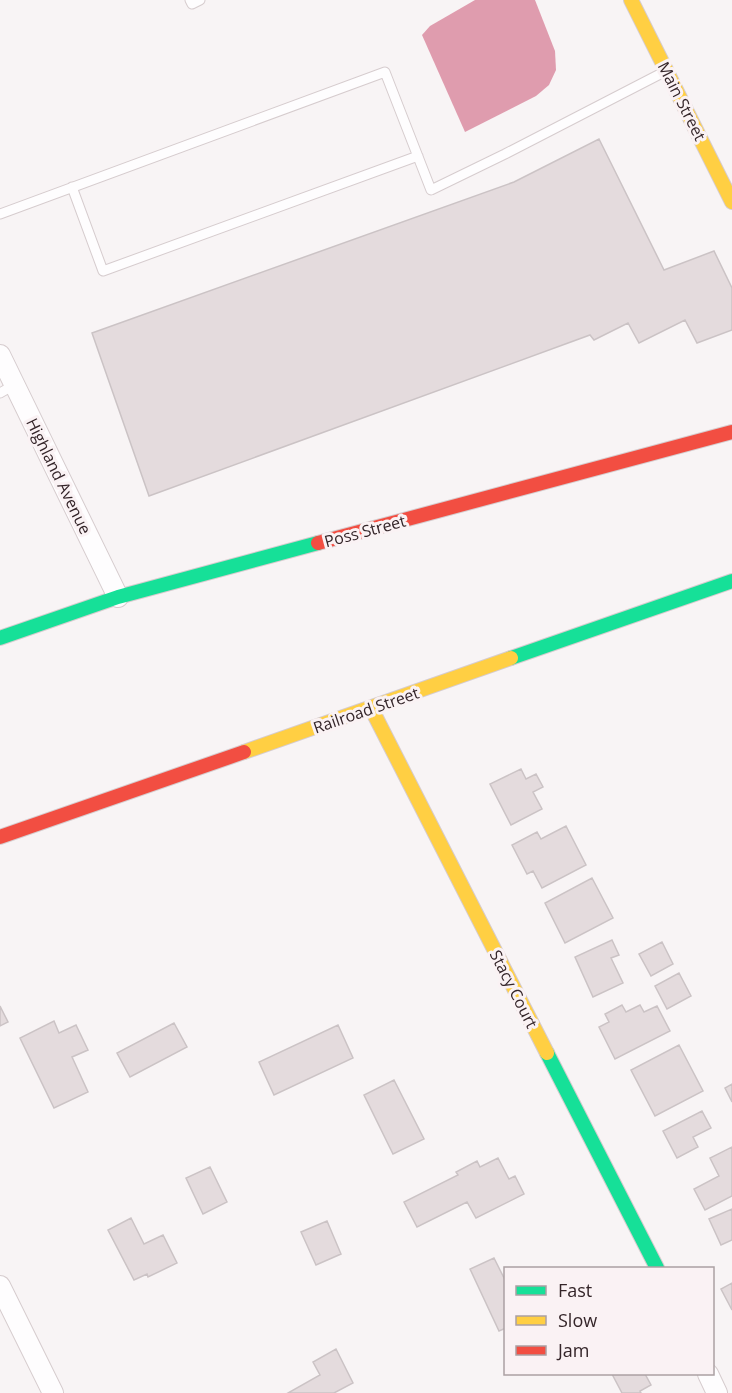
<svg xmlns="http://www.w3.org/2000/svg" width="732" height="1393" viewBox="0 0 732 1393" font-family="'Open Sans',sans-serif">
<rect width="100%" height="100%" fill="#f8f4f5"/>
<path fill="#df9cae" d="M475,0H535L555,51L556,70L549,85L536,96L465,132L422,35L430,26Z"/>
<path fill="#e4dbdd" stroke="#cbc3c5" stroke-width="1.5" d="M599,139L664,270L714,251L732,288V330L697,343L685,320L639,343L628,323L594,340L590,335L149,496L92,333L514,182Z
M521,769L526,779L536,774L543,787L533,792L542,809L511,825L490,784Z
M566,826L586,865L542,888L533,871L527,874L512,845L537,832L541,839Z
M592,878L613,918L565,943L545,903Z
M612,940L619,955L611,958L623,983L593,997L575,957Z
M662,942L673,964L651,976L639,954Z
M679,973L691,996L667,1009L655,986Z
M622,1005L626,1012L640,1005L644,1012L657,1006L670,1031L615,1059L599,1027L609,1022L605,1014Z
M0,1006L8,1022L0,1026Z
M54,1021L59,1033L76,1025L88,1050L72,1057L88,1092L54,1108L20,1038Z
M174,1023L187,1047L130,1077L117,1053Z
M338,1025L353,1058L274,1095L259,1062Z
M679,1045L703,1091L655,1116L631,1070Z
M394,1080L424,1139L393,1154L364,1095Z
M732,1084V1102L725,1088Z
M702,1111L711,1128L693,1137L698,1147L677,1158L663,1131Z
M732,1147V1196L705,1210L694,1189L719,1176L710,1158Z
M498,1158L509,1179L515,1176L524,1194L476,1218L467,1202L417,1227L404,1202L458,1175L456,1172L477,1161L480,1167Z
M210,1167L227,1202L203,1214L186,1178Z
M732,1209V1240L721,1245L709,1219Z
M131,1218L144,1244L163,1235L177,1263L148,1277L147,1274L134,1280L108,1230Z
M327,1221L341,1254L316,1265L301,1232Z
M494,1258L506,1282V1328L499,1331L470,1269Z
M732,1283V1310L721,1289Z
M336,1349L353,1383L334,1393H288L320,1375L313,1362Z
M612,1374H645L651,1385L640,1391L641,1393H622Z"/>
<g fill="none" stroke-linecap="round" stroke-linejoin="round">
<defs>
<path id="lane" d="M190,0L192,4L200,0
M72,187L103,271L418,156
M0,214L385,72L431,190L505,154L664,72
M0,393L14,385"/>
<path id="street" d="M0,355L118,597
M0,1286L53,1393
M708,1374L717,1393"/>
<path id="fast" d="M0,638L118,597L318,543
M511,658L732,581
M547,1053L657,1268"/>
<path id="slow" d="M631,0L732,202
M371,708L547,1053
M244,752L511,658"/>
<path id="jam" d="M318,543L732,432
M0,837L244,752"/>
</defs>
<use href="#lane" stroke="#d6ccce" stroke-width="11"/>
<use href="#street" stroke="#d6ccce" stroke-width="22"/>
<use href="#fast" stroke="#d6ccce" stroke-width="16"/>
<use href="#slow" stroke="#d6ccce" stroke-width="16"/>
<use href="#jam" stroke="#d6ccce" stroke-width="16"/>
<use href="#lane" stroke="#fefdfe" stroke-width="9"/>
<use href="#street" stroke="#fefdfe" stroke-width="20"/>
<use href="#fast" stroke="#16e098" stroke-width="14"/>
<use href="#slow" stroke="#ffcf43" stroke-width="14"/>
<use href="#jam" stroke="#f24e42" stroke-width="14"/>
</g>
<g text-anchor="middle" stroke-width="6" stroke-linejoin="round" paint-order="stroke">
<g font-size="16" fill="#342529" stroke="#faf2f4">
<text transform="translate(682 101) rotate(63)" y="6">Main Street</text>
<text transform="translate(59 476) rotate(64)" y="6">Highland Avenue</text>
<text transform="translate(365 531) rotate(-15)" y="6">Poss Street</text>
<text transform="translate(366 710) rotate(-19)" y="6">Railroad Street</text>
<text transform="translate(514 989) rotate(63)" y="6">Stacy Court</text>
</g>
</g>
<rect x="504" y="1267" width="210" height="108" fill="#faf2f4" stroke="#aba0a3" stroke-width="1.5"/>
<rect x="516" y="1286" width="30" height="9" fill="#16e098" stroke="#aba0a3" stroke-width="1.5"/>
<text x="558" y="1297" font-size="18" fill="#342529">Fast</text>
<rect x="516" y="1316" width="30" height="9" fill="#ffcf43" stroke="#aba0a3" stroke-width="1.5"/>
<text x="558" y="1327" font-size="18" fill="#342529">Slow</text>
<rect x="516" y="1346" width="30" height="9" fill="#f24e42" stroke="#aba0a3" stroke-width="1.5"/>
<text x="558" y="1357" font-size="18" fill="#342529">Jam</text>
</svg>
